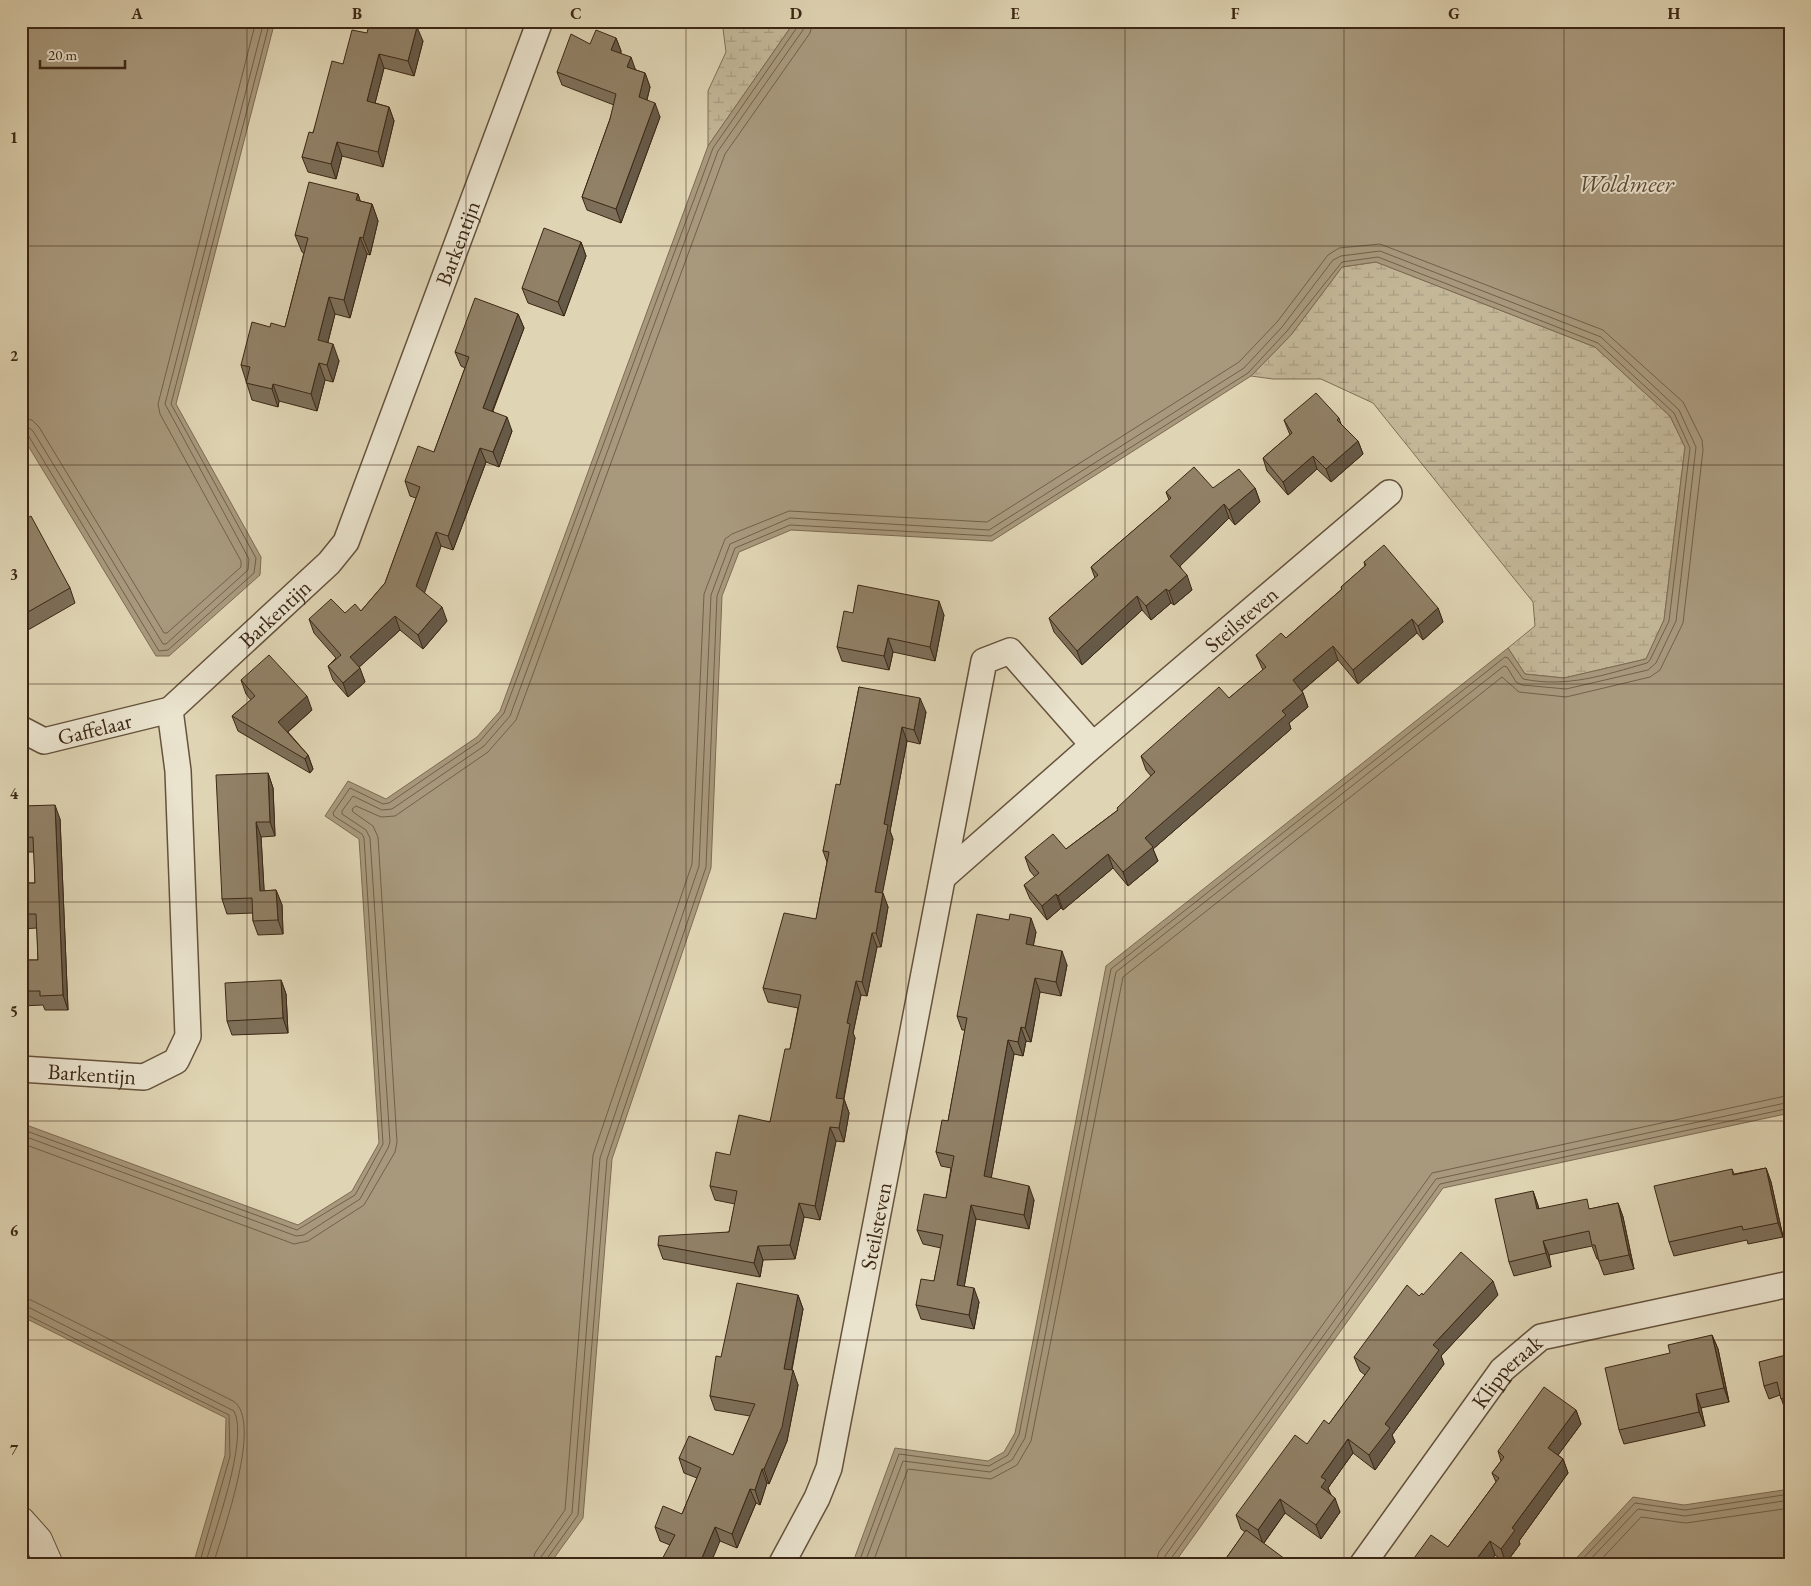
<svg xmlns="http://www.w3.org/2000/svg" width="1811" height="1586" viewBox="0 0 1811 1586" font-family="'EB Garamond',serif">
<defs>
<pattern id="wetland-marsh" width="20" height="14" patternUnits="userSpaceOnUse" patternTransform="scale(1.25)"><rect width="20" height="14" fill="#c3b798"/><path d="M1 5h8M5 5V1M11 12h8M15 12V8" fill="none" stroke="#a89d82"/></pattern>
</defs>
<rect width="100%" height="100%" fill="#dfd4b3"/>
<filter id="stains"><feTurbulence type="fractalNoise" baseFrequency=".004" numOctaves="4"/><feColorMatrix values="0 0 0 0 .2 0 0 0 0 .09 0 0 0 0 .02 0 0 0 .5 -.17"/></filter>
<radialGradient id="worn" r=".72"><stop offset=".6" stop-color="#630" stop-opacity="0"/><stop offset="1" stop-color="#630" stop-opacity=".3"/></radialGradient>
<path fill="url(#wetland-marsh)" stroke="#806f56" d="M722,21H795L708,146V91L726,52Z
M1376,262L1595,347L1670,416L1685,447L1664,620L1646,659L1564,678L1525,674L1508,648L1535,626L1533,602L1373,403L1321,379H1273L1251,376L1291,335L1342,267Z"/>
<path fill="#a8997d" stroke="#7d6b53" d="M21,21H275L176,404L261,557L260,575L169,656H156L21,434Z
M795,21H1790V1113L1443,1188L1173,1565H852L895,1448L988,1461L1004,1452L1015,1433L1106,966L1508,648L1525,674L1564,678L1646,659L1664,620L1685,447L1670,416L1595,347L1376,262L1342,267L1291,335L1251,376L992,541L791,530L739,552L722,596L711,868L612,1159L583,1518L549,1565H193L225,1455L226,1418L21,1316V1123L298,1225L352,1191L379,1143L359,839L325,816L348,781L386,799L477,737L500,711L708,146Z
M1790,1489V1565H1570L1633,1497L1684,1505Z"/>
<g fill="none" stroke-linecap="round" stroke-linejoin="round">
<path stroke="#726049" stroke-width="1" d="M21,418L32,420L39,427L164,633H167L241,567V561L160,414L158,404L256,21
M21,426L28,427L33,431L163,644H166L248,570L249,559L165,404L264,21
M21,432L28,435L159,651L168,650L254,573L256,558L171,404L270,21
M21,1129L297,1230L355,1195L383,1144L364,838L362,834L334,816L333,813L350,788L383,804L389,803L480,741L504,713L713,148L798,26L799,21
M21,1135L296,1236L304,1235L360,1199L388,1148L390,1142L370,838L366,830L342,814V811L353,796L382,810L392,809L484,746L510,716L718,151L803,30L805,21
M21,1143L294,1244L308,1241L364,1205L395,1152L397,1142L378,837L373,826L353,812L352,809L356,806L381,817L395,816L488,752L516,720L725,154L810,33L813,21
M21,1298L31,1300L233,1401C264,1420 222,1534 213,1565
M21,1306L28,1307L234,1411C249,1439 214,1533 205,1565
M21,1312L229,1415L230,1456L199,1565
M532,1565L535,1553L565,1510L593,1155L692,864L704,594L725,539L732,534L789,511L987,522L1239,362L1277,322L1328,255L1339,248L1380,244L1603,330L1683,402L1702,440L1703,450L1683,623L1660,670L1650,677L1566,697L1519,692L1502,677L1123,977L1031,1441L1017,1465L991,1479L908,1469L872,1565
M539,1565L541,1557L572,1513L600,1158L699,866L711,595L730,544L790,518L989,530L1244,368L1282,327L1333,260L1341,256L1380,251L1601,337L1679,410L1696,447L1676,621L1656,663L1648,670L1566,689L1522,685L1516,682L1507,667L1504,666L1116,972L1025,1438L1012,1460L990,1472L903,1461L864,1565
M545,1565L546,1560L578,1515L607,1159L706,867L717,596L735,548L790,525L991,536L1248,373L1287,331L1342,262L1378,257L1598,343L1674,413L1690,448L1669,621L1650,660L1647,663C1604,675 1568,688 1523,679L1508,658L1505,657L1111,969L1019,1435L1008,1455L989,1466L899,1454L858,1565
M1155,1565L1159,1552L1432,1173L1790,1095
M1163,1565L1165,1556L1436,1179L1790,1102
M1169,1565L1170,1560L1440,1184L1790,1108
M1577,1565L1635,1503L1685,1510L1790,1494
M1585,1565L1638,1509L1685,1516L1790,1500
M1596,1565L1641,1517L1686,1523L1790,1508"/>
<defs>
<g id="minor">
<path id="s1" d="M21,729L44,741L170,710"/>
<path id="s2" d="M943,877L1093,745L1389,493"/>
<path id="s3" d="M21,1069L144,1077L176,1061L188,1036L178,771L170,710L329,563L346,542L540,21"/>
<path id="s4" d="M781,1565L817,1498L829,1468L984,661L1010,651L1093,745"/>
<path id="s5" d="M1362,1565L1502,1370L1541,1337L1790,1284"/>
</g>
<path id="tertiary" d="M21,1521L38,1540L49,1565"/>
</defs>
<use href="#minor" stroke="#65523c" stroke-width="28"/>
<use href="#tertiary" stroke="#65523c" stroke-width="30"/>
<use href="#minor" stroke="#eae3ce" stroke-width="25"/>
<use href="#tertiary" stroke="#eae3ce" stroke-width="28"/>
</g>
<path fill="#7d6f59" stroke="#3c2715" d="M406,24L423,41L414,76L384,68L375,103L389,107L394,121L383,167L342,156L336,179L308,172L302,157L343,64L367,33Z
M616,38L621,51V53L636,70L645,73L650,87L647,100L660,117L621,223L587,210L582,197L610,119L614,105L562,85L557,72L590,44Z
M358,194L360,201L372,204L378,221L370,255L367,254L350,318L335,314L328,342L339,361L333,382L325,380L317,411L279,401L278,407L252,400L241,365L270,327H285L304,253L302,252L295,235Z
M581,242L586,256L564,316L528,303L522,288Z
M518,314L524,328L493,411L512,431L499,467L486,462L453,550L441,546L424,592L447,621L423,649L400,630L359,667L365,682L348,697L333,680L328,666L336,658L314,633L309,619L361,611L385,583L416,498L410,496L405,481L434,452L465,368L461,366L455,352Z
M1339,418L1341,424L1358,441L1363,454L1331,482L1317,469L1288,495L1267,471L1263,458L1290,435L1284,420Z
M1213,488H1255L1260,502L1235,525L1229,518L1180,566L1192,590L1174,605L1171,603L1151,620L1142,610L1082,665L1054,632L1049,618L1095,578L1091,567L1169,500L1166,492Z
M21,515L70,588L75,603L21,634Z
M1364,562L1438,608L1443,622L1423,640L1417,633L1358,684L1338,660L1302,691L1303,693L1308,707L1289,723L1291,729L1153,849L1158,861L1128,886L1113,868L1063,910L1061,908L1047,920L1030,899L1024,885L1035,877L1030,871L1025,857L1066,849L1118,810L1151,776L1146,770L1141,756L1229,698L1263,670L1256,655L1286,638L1342,589L1341,587L1365,566Z
M853,613L944,615L935,661L893,652L889,670L842,661L837,647Z
M241,680L312,710L288,732L308,755L313,769L310,773L238,731L232,716L251,700L246,694Z
M859,687L926,712L920,744L907,741L890,831L893,839L882,893L888,907L881,947H877L867,996L861,995L853,1033L855,1038L844,1099L849,1113L844,1142L836,1141L820,1220L804,1217L795,1259L763,1260L760,1277L663,1259L658,1245L729,1232L735,1204L715,1200L710,1186L730,1155L770,1122L790,1049L798,1008L768,1002L763,988L816,919L827,862L823,851L840,785Z
M268,773L273,788L275,836L261,837L264,891L276,890L282,905L283,934L258,935L253,921V913L227,914L222,899Z
M21,806L60,819L68,1010H45L43,1005L21,1006V960H38L37,928L21,929V883H35L34,852H21Z
M1036,932L1033,946L1067,965L1061,996L1040,992L1031,1042L1026,1041L1023,1056L1014,1054L991,1178L1034,1200L1029,1229L976,1219L964,1287L979,1302L974,1329L921,1319L916,1305L934,1281L941,1248L923,1244L917,1230L946,1198L951,1168L941,1166L936,1152L948,1121L965,1030H962L957,1016Z
M281,980L286,994L288,1033L232,1035L227,1021Z
M1766,1168L1771,1182L1783,1237L1748,1244L1747,1240L1674,1256L1669,1242L1732,1169L1734,1174Z
M1533,1191L1539,1209H1590L1618,1203L1623,1217L1634,1269L1604,1275L1598,1259H1597L1592,1246L1549,1255L1551,1267L1514,1276L1509,1262Z
M798,1295L803,1309L792,1370L798,1385L787,1441L769,1484L767,1483L760,1505L756,1503L737,1548L720,1541L670,1545L660,1541L655,1527L682,1514L697,1478L684,1473L679,1458L733,1455L750,1416L715,1410L710,1396L721,1357Z
M1423,1295H1498L1441,1356L1444,1364L1392,1435L1395,1442L1375,1470L1353,1453L1328,1488L1331,1495L1340,1512L1321,1539L1285,1513L1264,1543L1229,1564L1227,1557L1245,1532L1241,1529L1236,1515L1307,1444L1329,1424L1365,1375L1360,1371L1354,1357L1419,1296Z
M1712,1335L1718,1349L1729,1402L1701,1408L1705,1426L1624,1444L1619,1430Z
M1790,1354V1411L1786,1412L1780,1395L1769,1399L1764,1386Z
M1576,1410L1581,1424L1558,1455L1563,1459L1568,1473L1519,1541L1520,1544L1506,1563L1495,1555L1488,1565H1409L1448,1547L1496,1482L1492,1473L1501,1461L1498,1451Z"/>
<path fill="#665a48" stroke="#3c2715" d="M417,27L423,41L414,76L408,61Z
M616,38L621,51L616,64L611,50Z
M379,54L384,68L372,115L367,101Z
M631,57L636,71L627,67Z
M645,73L650,87L644,111L639,97Z
M655,103L660,117L621,223L616,209Z
M389,107L394,121L383,167L378,152Z
M337,142L342,156L336,179L331,164Z
M358,194L364,212L356,200Z
M372,204L378,221L370,255L363,238Z
M360,237L367,254L350,318L344,300Z
M581,242L586,256L564,316L558,302Z
M329,297L335,314L324,357L318,340Z
M518,314L524,328L488,422L483,408Z
M333,344L339,361L333,382L327,365Z
M319,363L325,380L317,411L311,394Z
M273,384L279,401L278,407L272,389Z
M507,417L512,431L499,467L493,452Z
M1358,441L1363,454L1331,482L1326,469Z
M480,448L486,462L453,550L448,536Z
M1313,456L1317,469L1288,495L1283,482Z
M1255,488L1260,502L1235,525L1229,510Z
M1224,504L1229,518L1176,570L1170,556Z
M436,532L441,546L422,600L416,586Z
M1187,575L1192,590L1174,605L1169,591Z
M1166,589L1171,603L1151,620L1146,606Z
M1137,596L1142,610L1082,665L1077,651Z
M939,601L944,615L935,661L930,647Z
M442,607L447,621L423,649L418,635Z
M1438,608L1443,622L1423,640L1418,626Z
M395,616L400,630L355,671L350,657Z
M1412,619L1417,633L1358,684L1353,670Z
M888,638L893,652L889,670L884,656Z
M1333,646L1338,660L1298,694L1293,680Z
M360,668L365,682L348,697L343,683Z
M1303,693L1308,707L1289,723L1291,729L1153,849L1158,861L1128,886L1123,872L1145,838L1282,711Z
M307,696L312,710L283,736L278,722Z
M920,698L926,712L920,744L914,730Z
M902,727L907,741L890,831L893,839L880,906L875,892L884,824Z
M308,755L313,769L310,773L305,759Z
M268,773L273,788L275,836L270,822Z
M55,805L60,819L68,1010L63,995Z
M256,822L261,837L265,905L260,891Z
M1108,854L1113,868L1063,910L1058,896Z
M276,890L282,905L283,934L278,920Z
M883,893L888,907L881,947L876,933Z
M1056,894L1061,908L1047,920L1042,906Z
M1031,918L1036,932L1031,958L1026,944Z
M872,933L877,947L867,996L862,982Z
M1062,951L1067,965L1061,996L1056,982Z
M1035,978L1040,992L1031,1042L1025,1028Z
M281,980L286,994L288,1033L283,1018Z
M856,981L861,995L853,1033L855,1038L841,1112L836,1098L847,1023Z
M1021,1027L1026,1041L1023,1056L1018,1042Z
M1008,1040L1014,1054L989,1190L984,1176Z
M844,1099L849,1113L844,1142L839,1128Z
M830,1127L836,1141L820,1220L815,1206Z
M1766,1168L1771,1182L1783,1237L1778,1223Z
M1029,1186L1034,1200L1029,1229L1024,1215Z
M1533,1191L1538,1205L1542,1223L1537,1209Z
M799,1203L804,1217L795,1259L790,1245Z
M1618,1203L1623,1217L1634,1269L1629,1255Z
M971,1205L976,1219L962,1299L957,1285Z
M1543,1241L1549,1255L1551,1267L1546,1253Z
M758,1246L763,1260L760,1277L754,1263Z
M1493,1281L1498,1295L1441,1356L1444,1364L1392,1435L1395,1442L1375,1470L1369,1455L1385,1424L1433,1345Z
M974,1288L979,1302L974,1329L969,1315Z
M798,1295L803,1309L789,1383L784,1369Z
M1712,1335L1718,1349L1729,1402L1724,1388Z
M793,1370L798,1385L787,1441L769,1484L764,1469Z
M1696,1394L1701,1408L1705,1426L1699,1412Z
M1576,1410L1581,1424L1553,1462L1548,1448Z
M1348,1439L1353,1453L1328,1488L1331,1495L1321,1487V1477Z
M1563,1459L1568,1473L1519,1541L1520,1544L1506,1563L1501,1549L1512,1528Z
M762,1469L767,1483L760,1505L755,1490Z
M750,1489L756,1503L737,1548L732,1534Z
M1335,1498L1340,1512L1321,1539L1316,1525Z
M1280,1499L1285,1513L1263,1544L1258,1530Z
M715,1527L720,1541L710,1565H699Z
M1490,1541L1495,1555L1488,1565H1472Z
M1285,1559L1288,1565H1281Z"/>
<path fill="#918167" stroke="#3c2715" d="M370,21H403L402,23L417,27L408,61L379,54L367,101L389,107L378,152L337,142L331,164L302,157L309,132L313,133L332,61L343,64L352,30L367,33Z
M596,30L616,38L611,50L631,57L627,67L645,73L639,97L655,103L616,209L582,197L610,119L616,94L557,72L571,34L590,44Z
M309,182L358,194L356,200L372,204L363,238L360,237L344,300L329,297L318,340L333,344L327,365L319,363L311,394L273,384L272,389L246,383L250,367L241,365L252,322L270,327L271,323L285,327L308,238L295,235Z
M544,228L581,242L558,302L522,288Z
M475,298L518,314L483,408L507,417L493,452L480,448L448,536L436,532L416,586L442,607L418,635L395,616L350,657L360,668L343,683L328,666L341,655L309,619L331,599L345,613L355,604L361,611L385,583L420,487L405,481L418,446L434,452L469,357L455,352Z
M1316,393L1339,418L1337,420L1358,441L1326,469L1313,456L1283,482L1263,458L1292,433L1284,420Z
M1194,467L1213,488L1239,469L1255,488L1229,510L1224,504L1170,556L1187,575L1169,591L1166,589L1146,606L1137,596L1077,651L1049,618L1098,575L1091,567L1171,498L1166,492Z
M21,515L24,520L31,516L70,588L21,616Z
M1384,545L1438,608L1418,626L1412,619L1353,670L1333,646L1293,680L1303,693L1282,711L1286,715L1145,838L1153,847L1123,872L1108,854L1058,896L1056,894L1042,906L1024,885L1039,873L1025,857L1053,834L1066,849L1118,810L1117,808L1155,772L1141,756L1219,687L1229,698L1266,667L1256,655L1281,633L1286,638L1342,589L1341,587L1366,565L1364,562Z
M858,585L939,601L930,647L888,638L884,656L837,647L844,611L853,613Z
M269,655L307,696L278,722L308,755L305,759L232,716L255,696L241,680Z
M859,687L920,698L914,730L902,727L884,824L888,825L875,892L883,893L876,933H872L862,982L856,981L847,1023L850,1024L836,1098L844,1099L839,1128L830,1127L815,1206L799,1203L790,1245L758,1246L754,1263L658,1245L659,1236L729,1232L737,1191L710,1186L716,1152L730,1155L739,1115L770,1122L785,1049H790L801,995L763,988L784,913L816,919L829,852L823,851L836,784L840,785Z
M268,773L270,822H256L260,891L276,890L278,920L253,921L252,898L222,899L216,775Z
M55,805L63,995L40,996V991H21V960H38L36,914H21V883H35L33,837L21,838V806Z
M977,914L1009,920L1010,914L1031,918L1026,944L1062,951L1056,982L1035,978L1025,1028L1021,1027L1018,1042L1008,1040L984,1176L1029,1186L1024,1215L971,1205L957,1285L974,1288L969,1315L916,1305L921,1279L934,1281L943,1235L917,1230L924,1194L946,1198L954,1156L936,1152L942,1120L948,1121L967,1018L957,1016Z
M281,980L283,1018L227,1021L225,983Z
M1766,1168L1778,1223L1743,1230L1742,1226L1669,1242L1654,1186L1732,1169L1733,1175Z
M1533,1191L1537,1209L1587,1199L1589,1209L1618,1203L1629,1255L1599,1261L1595,1245H1592L1589,1231L1543,1241L1546,1253L1509,1262L1495,1199Z
M1461,1252L1493,1281L1433,1345L1439,1350L1385,1424L1390,1428L1369,1455L1348,1439L1321,1477L1326,1480L1321,1487L1335,1498L1316,1525L1280,1499L1258,1530L1236,1515L1295,1435L1307,1444L1324,1420L1329,1424L1370,1368L1354,1357L1407,1285L1419,1296L1422,1293L1423,1295Z
M737,1283L798,1295L784,1369L793,1370L782,1427L764,1469H762L755,1490L750,1489L732,1534L715,1527L699,1565H659L675,1535L655,1527L663,1506L682,1514L701,1468L679,1458L689,1436L733,1455L755,1404L710,1396L716,1356L721,1357Z
M1712,1335L1724,1388L1696,1394L1699,1412L1619,1430L1605,1368L1670,1353L1668,1345Z
M1790,1354V1397L1781,1399L1777,1382L1764,1386L1759,1362Z
M1544,1387L1576,1410L1548,1448L1563,1459L1512,1528L1515,1530L1501,1549L1490,1541L1472,1565H1409L1431,1535L1448,1547L1499,1478L1492,1473L1504,1457L1498,1451Z
M1246,1530L1285,1559L1281,1565H1229L1232,1560L1227,1557Z"/>
<path fill="none" stroke="#3c2715" stroke-width="1" stroke-opacity="0.55" d="M247,21V1565M466,21V1565M686,21V1565M906,21V1565M1125,21V1565M1344,21V1565M1564,21V1565M21,246H1790M21,465H1790M21,684H1790M21,902H1790M21,1121H1790M21,1340H1790"/>
<g text-anchor="middle" stroke-width="4" stroke-linejoin="round" paint-order="stroke">
<g font-size="22" fill="#3c2715" stroke="#eae3ce">
<text dy="8" stroke="none"><textPath href="#s3" startOffset="1076">Barkentijn</textPath></text>
<text dy="8" stroke="none"><textPath href="#s3" startOffset="656">Barkentijn</textPath></text>
<text dy="8" stroke="none"><textPath href="#s2" startOffset="394">Steilsteven</textPath></text>
<text dy="8" stroke="none"><textPath href="#s1" startOffset="78">Gaffelaar</textPath></text>
<text dy="8" stroke="none"><textPath href="#s3" startOffset="71">Barkentijn</textPath></text>
<text dy="8" stroke="none"><textPath href="#s4" startOffset="355">Steilsteven</textPath></text>
<text dy="8" stroke="none"><textPath href="#s5" startOffset="242">Klipperaak</textPath></text>
</g>
<g font-size="24" font-style="italic" fill="#5c4934" stroke="#eae3ce">
<text x="1626" y="192">Woldmeer</text>
</g>
</g>
<rect width="1811" height="1586" fill="none" stroke="#dfd4b3" stroke-width="55"/>
<path d="M40 60v8h85v-8" fill="none" stroke="#3c2715" stroke-width="2.5"/>
<text x="48" y="60" font-size="15" fill="#3c2715" stroke="#eae3ce" stroke-width="4" paint-order="stroke">20 m</text>
<rect x="28" y="28" width="1756" height="1530" fill="none" stroke="#3c2715" stroke-width="2"/>
<g font-size="16" text-anchor="middle" font-weight="bold" fill="#3c2715">
<text x="137" y="19">A</text>
<text x="357" y="19">B</text>
<text x="576" y="19">C</text>
<text x="796" y="19">D</text>
<text x="1015" y="19">E</text>
<text x="1235" y="19">F</text>
<text x="1454" y="19">G</text>
<text x="1674" y="19">H</text>
<text x="14" y="143">1</text>
<text x="14" y="361">2</text>
<text x="14" y="580">3</text>
<text x="14" y="799">4</text>
<text x="14" y="1017">5</text>
<text x="14" y="1236">6</text>
<text x="14" y="1455">7</text>
</g>
<rect width="100%" height="100%" filter="url(#stains)"/>
<rect width="100%" height="100%" fill="url(#worn)"/>
</svg>
